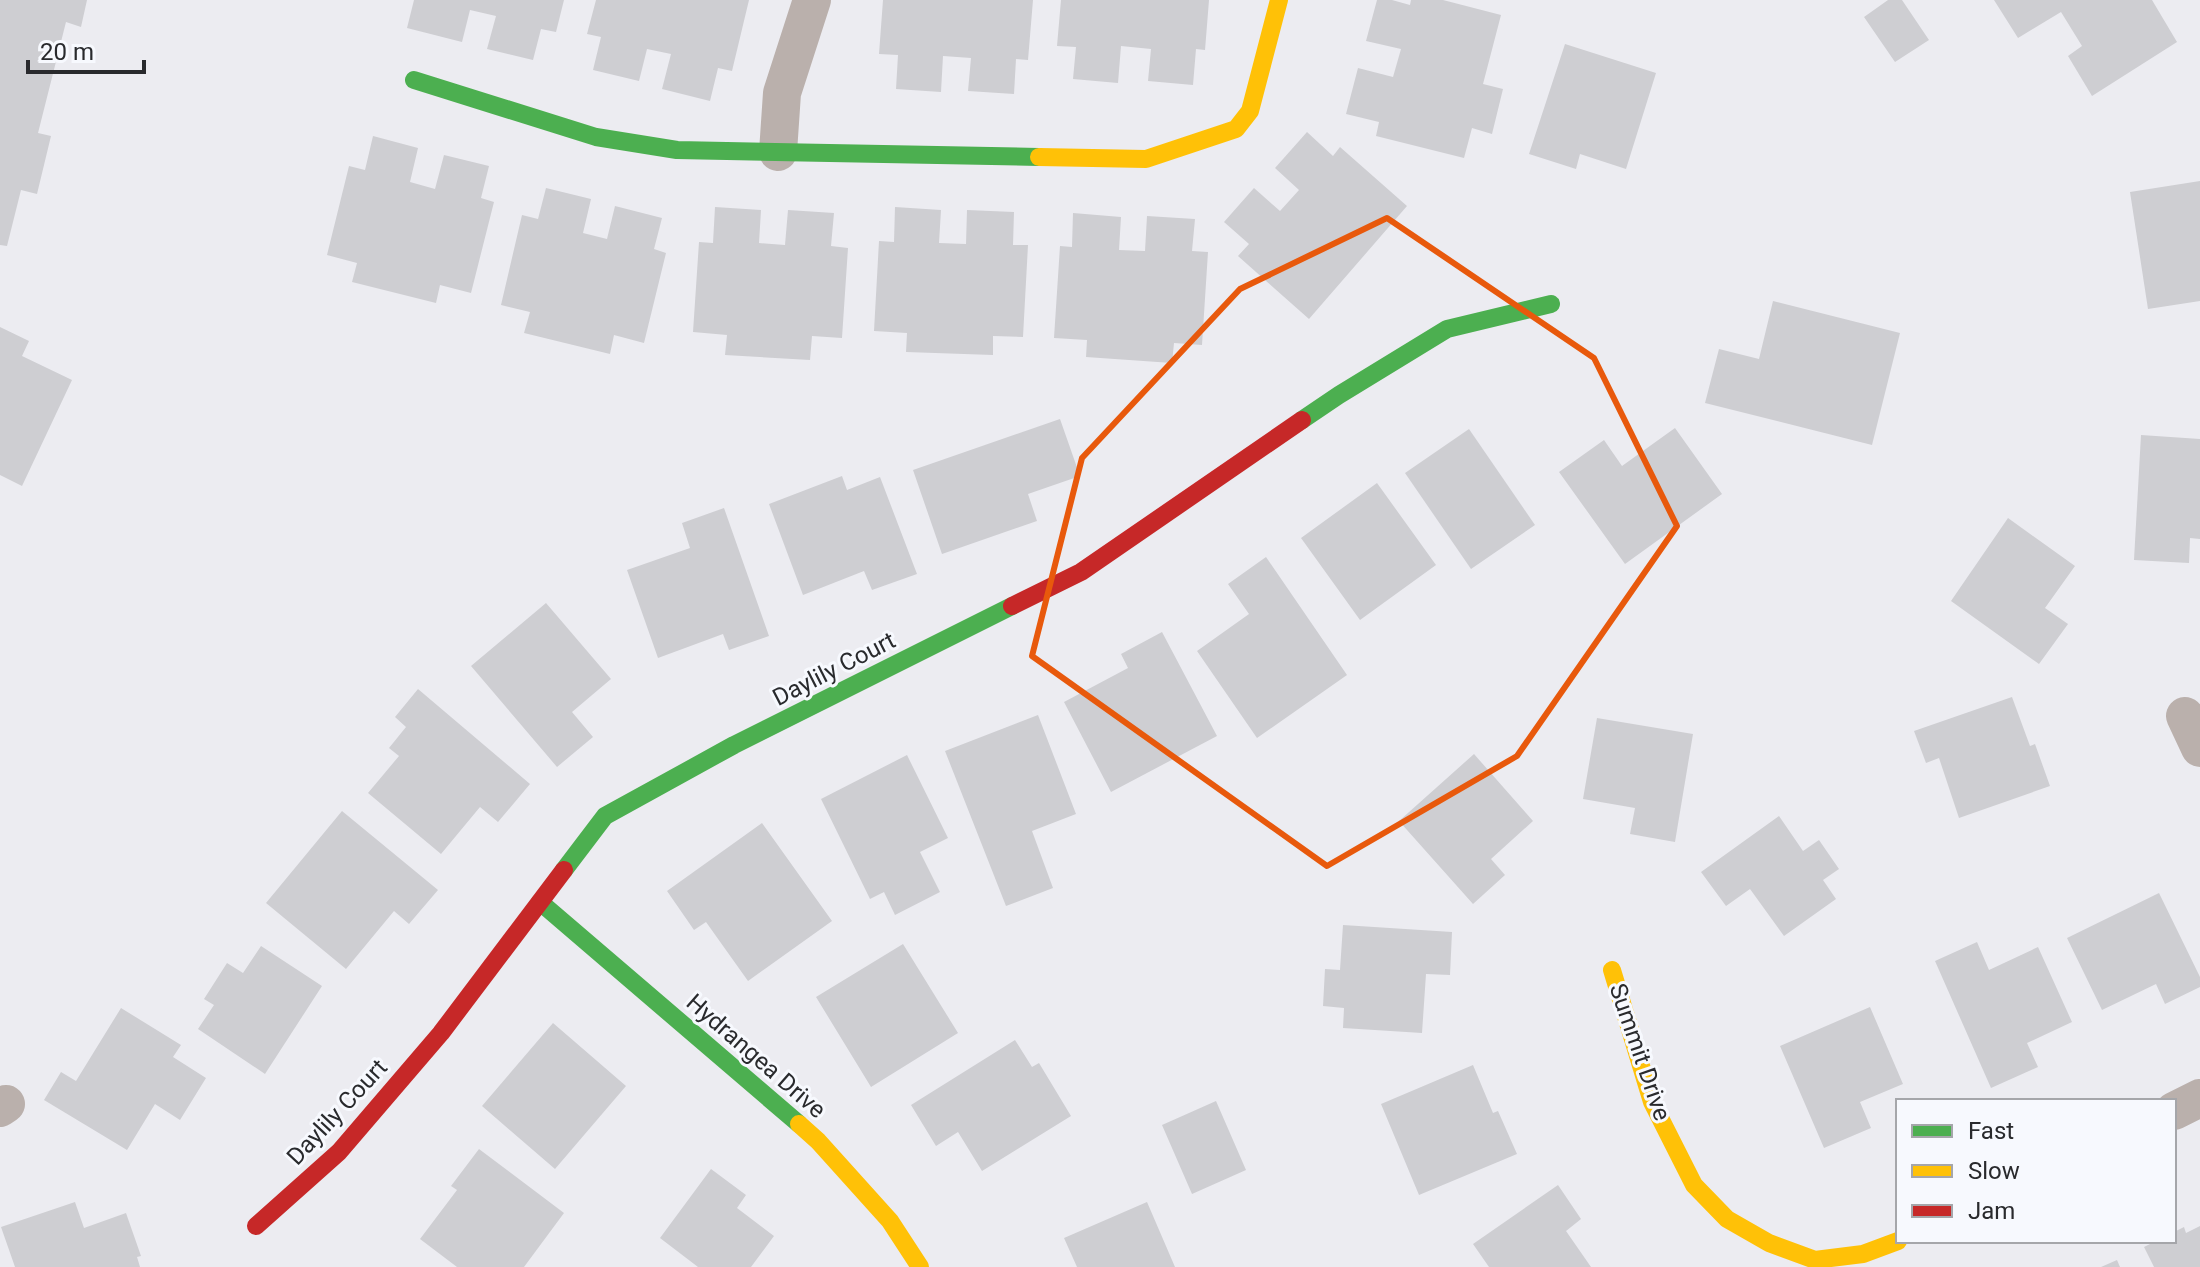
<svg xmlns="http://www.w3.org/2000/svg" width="2200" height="1267" viewBox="0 0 2200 1267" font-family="Roboto,sans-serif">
<rect width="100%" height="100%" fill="#ececf1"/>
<path fill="#ceced2" d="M0,0H87L81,27L66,22L38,133L51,136L37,194L21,190L7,246L0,245Z
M414,0H564L556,32L541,29L533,60L487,49L496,16L470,10L462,42L407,28Z
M596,0H749L732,71L718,68L710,101L662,89L671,54L647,49L639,81L593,70L601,37L587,34Z
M883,0H1033L1028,60L1016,59L1014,94L968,91L971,58L943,56L941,92L896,89L898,55L879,54Z
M1061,0H1209L1205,50L1196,49L1193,85L1148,81L1151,49L1121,46L1118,83L1073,79L1076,47L1057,46Z
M1377,0H1392L1410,5L1411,0H1443L1501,15L1483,84L1503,89L1492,134L1472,128L1464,158L1376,136L1379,122L1346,114L1358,68L1393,77L1401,49L1366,41Z
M1888,0H1902L1929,40L1895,62L1864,17Z
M1994,0H2152L2177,42L2092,96L2068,56L2082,46L2061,12L2018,38Z
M1565,44L1656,73L1626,169L1580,154L1576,169L1529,154Z
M1307,132L1333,156L1340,147L1407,206L1309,319L1238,256L1249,244L1224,222L1254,188L1280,211L1299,190L1275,168Z
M373,136L418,148L410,182L435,189L444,155L489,166L481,198L494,202L471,293L440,285L436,303L352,282L357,263L327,255L349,166L365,170Z
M2200,181V301L2148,309L2130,192Z
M546,188L591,199L583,233L607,239L615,206L662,218L654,249L666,253L644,343L614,335L610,354L524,333L530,312L501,305L522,215L538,219Z
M715,207L761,210L759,243L785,245L788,210L834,213L831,246L848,248L842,338L812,336L810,360L725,355L727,335L693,332L699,242L713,243Z
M895,207L941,210L939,243L966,244L967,210L1014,212L1013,245H1028L1023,337L993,336V355L906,352L907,333L874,331L879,241L894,242Z
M1073,213L1121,217L1119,250L1145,251L1147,216L1195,219L1192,251L1208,252L1202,345L1174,343L1172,363L1086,357L1087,340L1054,338L1060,246L1072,247Z
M1773,301L1900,333L1872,445L1705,403L1719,349L1759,359Z
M0,327L29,341L22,356L72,380L22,486L0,475Z
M1060,419L1080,476L1028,494L1037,521L942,554L913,470Z
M1675,428L1722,494L1625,564L1559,472L1604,440L1622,466Z
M1469,429L1535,525L1471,569L1405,473Z
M2141,435L2200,439V539L2190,538L2189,563L2134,560Z
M842,476L847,490L880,477L917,574L872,590L864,571L803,595L769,504Z
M1377,483L1436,565L1360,620L1301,538Z
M724,508L769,636L729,650L723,634L658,658L627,570L690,548L682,523Z
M2008,518L2075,566L2045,608L2068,624L2039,664L1951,601Z
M1266,557L1347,675L1257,738L1197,651L1249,614L1228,584Z
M546,603L611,679L572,712L593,737L557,767L471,666Z
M1162,632L1217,736L1111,792L1064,702L1128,668L1121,654Z
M418,689L530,784L498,822L480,807L441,854L368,793L399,756L389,748L406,727L395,717Z
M2012,697L2030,746L2035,744L2050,786L1959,818L1939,758L1926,763L1914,731Z
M1038,715L1076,814L1032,831L1053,888L1006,906L945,751Z
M1597,718L1693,734L1675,842L1630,834L1635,808L1583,799Z
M1474,754L1533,821L1491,859L1505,875L1473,904L1399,821Z
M907,755L948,838L920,852L940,892L895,915L884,892L870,899L821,799Z
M342,811L438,890L409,924L394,911L346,969L266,903Z
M1779,816L1803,851L1819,840L1839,869L1823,880L1836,899L1784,936L1750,889L1726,906L1701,872Z
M762,823L832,921L748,981L706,922L694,930L667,891Z
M2159,893L2200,977V987L2165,1004L2156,984L2102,1010L2067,938Z
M1343,925L1452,932L1450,975L1426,974L1422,1033L1343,1028L1344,1008L1323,1006L1325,969L1340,970Z
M1977,942L1989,970L2038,947L2072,1022L2027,1043L2038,1067L1991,1088L1935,961Z
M903,944L958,1033L871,1087L816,997Z
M261,946L322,986L265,1074L198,1029L214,1005L204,999L227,963L243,973Z
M1870,1007L1903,1084L1860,1102L1871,1128L1824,1148L1780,1046Z
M121,1008L181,1045L173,1057L206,1078L180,1120L155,1104L127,1150L44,1100L61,1072L76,1081Z
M553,1023L626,1086L555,1169L482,1106Z
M1015,1040L1032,1067L1039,1063L1071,1116L982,1171L958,1132L936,1146L911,1105Z
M1473,1065L1493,1113L1498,1111L1517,1154L1419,1195L1381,1104Z
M1216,1101L1246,1170L1192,1194L1162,1125Z
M479,1149L564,1213L524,1267H457L420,1239L457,1190L451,1186Z
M711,1169L746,1195L737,1208L774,1236L751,1267H698L660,1238Z
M1558,1185L1581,1219L1566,1231L1591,1267H1489L1473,1244Z
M75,1202L84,1228L126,1213L141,1256L137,1257L140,1267H15L1,1227Z
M1147,1202L1175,1267H1077L1064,1238Z
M2200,1226V1267H2154L2144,1247L2156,1241H2174V1232L2184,1227L2186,1233Z
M2117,1260L2120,1267H2101Z"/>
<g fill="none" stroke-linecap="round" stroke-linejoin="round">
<path stroke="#bab0ac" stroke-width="38" d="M778,152L782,93L812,0
M2185,716L2200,748
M0,1108L6,1104
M2174,1111L2200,1098"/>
<path stroke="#4caf50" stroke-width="18" d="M414,80L596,137L677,150L1039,157
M1302,420L1339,395L1447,329L1551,304
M564,870L605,816L734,745L1012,606
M540,902L799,1124"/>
<path stroke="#ffc107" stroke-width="18" d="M1039,157L1146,159L1236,129L1250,111L1279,0
M1612,970L1652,1102L1694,1185L1727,1219L1769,1243L1815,1260L1863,1254L1898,1241
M799,1124L818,1141L890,1221L920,1267"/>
<path stroke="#c62828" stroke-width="18" d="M1012,606L1081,572L1302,420
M256,1226L339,1152L441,1033L564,870"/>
</g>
<path fill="none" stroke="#e8590c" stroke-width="6" stroke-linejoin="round" d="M1387,218L1594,358L1677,526L1517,756L1327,866L1032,656L1082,458L1240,289Z"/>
<g text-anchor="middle" stroke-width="6" stroke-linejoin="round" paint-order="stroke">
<g font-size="24" fill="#292a2d" stroke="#f7f9fe">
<text transform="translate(834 669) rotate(-27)" y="8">Daylily Court</text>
<text transform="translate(1640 1052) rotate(71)" y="8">Summit Drive</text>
<text transform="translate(756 1056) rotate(41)" y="8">Hydrangea Drive</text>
<text transform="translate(337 1112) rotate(-47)" y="8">Daylily Court</text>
</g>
</g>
<rect x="1896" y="1099" width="280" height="144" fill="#f7f9fe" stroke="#a5a6aa" stroke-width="2"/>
<rect x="1912" y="1125" width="40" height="12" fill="#4caf50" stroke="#a5a6aa" stroke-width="2"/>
<text x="1968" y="1139" font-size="24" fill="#292a2d">Fast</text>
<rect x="1912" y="1165" width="40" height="12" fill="#ffc107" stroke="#a5a6aa" stroke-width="2"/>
<text x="1968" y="1179" font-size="24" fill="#292a2d">Slow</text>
<rect x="1912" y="1205" width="40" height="12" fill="#c62828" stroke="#a5a6aa" stroke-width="2"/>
<text x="1968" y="1219" font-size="24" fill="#292a2d">Jam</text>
<path d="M28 60v12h116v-12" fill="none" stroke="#292a2d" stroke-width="4"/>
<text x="40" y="60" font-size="24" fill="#292a2d" stroke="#f7f9fe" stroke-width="6" paint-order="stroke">20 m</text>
</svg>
